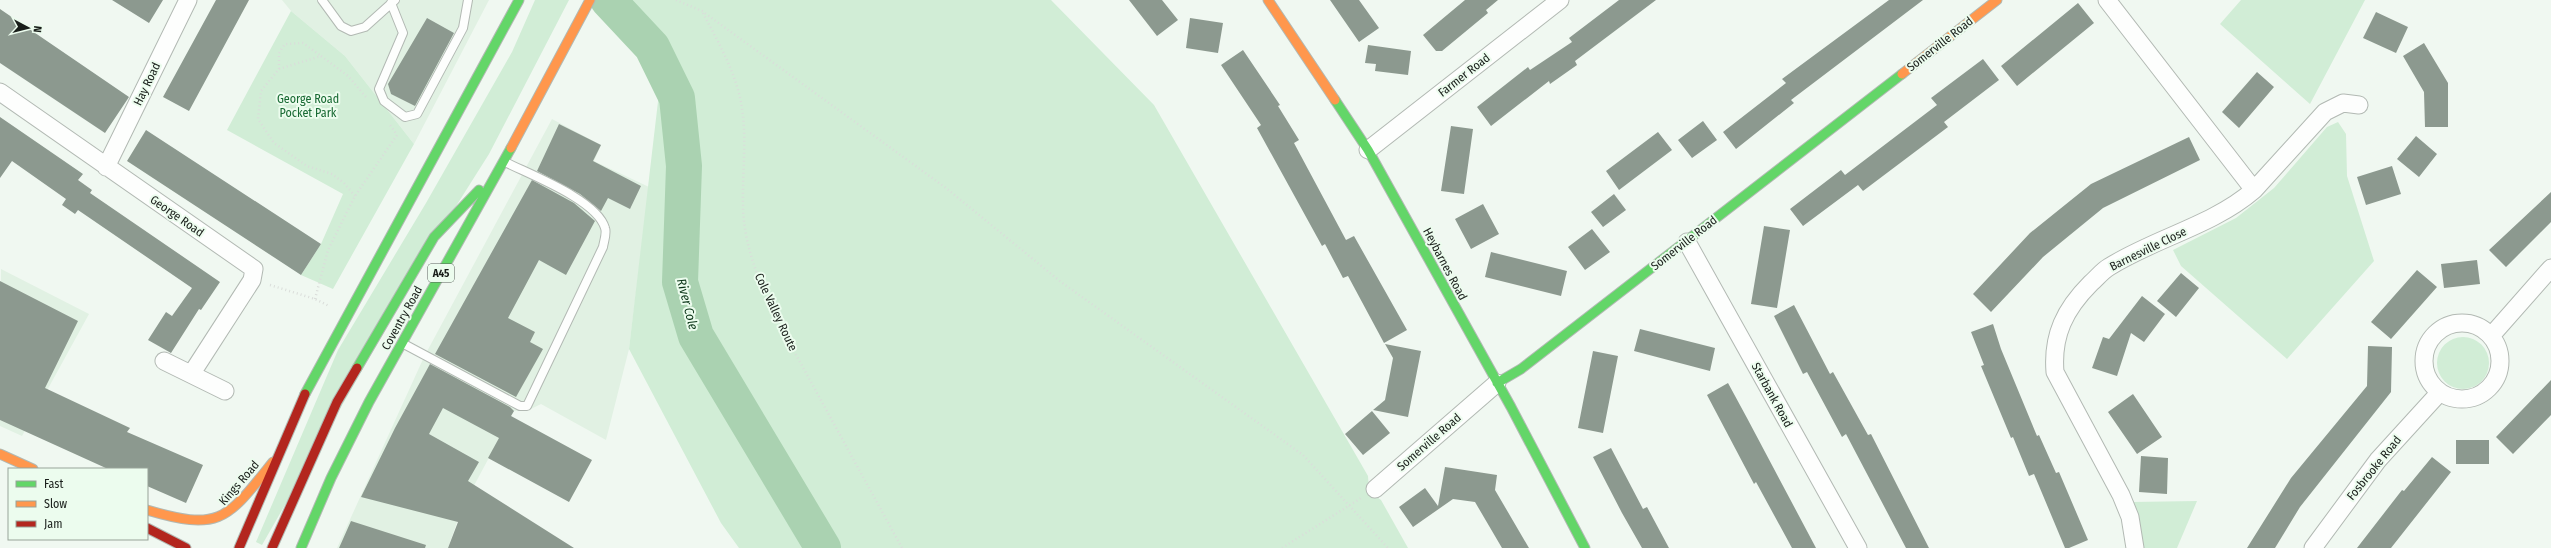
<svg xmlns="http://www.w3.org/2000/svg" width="2551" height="548" viewBox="0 0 2551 548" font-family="'Fira Sans Condensed',sans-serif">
<rect width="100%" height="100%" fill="#f0f8f1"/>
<path fill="#e1f1e3" d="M282,0H489L414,144L345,56L291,11Z
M552,119L601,145L594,161L649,187L629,349L606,440L541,404L529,410L514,411L462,508L448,548H337L424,357Z
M1,269L89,314L22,436L0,426Z"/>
<path fill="#d1edd6" d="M535,0H569L489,154L458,203L262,545L256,542L338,350L426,203L512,52Z
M621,0H1051L1154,105L1368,476L1369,491L1381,500L1408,548H739L721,523L629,349L659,93L653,74L609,24Z
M2241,0H2365L2310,104L2220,24Z
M291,11L345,56L414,144L333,289L301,275L321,244L343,194L227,130Z
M2338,122L2346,134L2347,176L2374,261L2287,359L2181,266L2173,250L2236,218L2274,188L2327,127Z
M2437 363a26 26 0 1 1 52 0a26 26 0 1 1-52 0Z
M2197,501L2177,548H2141L2132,502Z"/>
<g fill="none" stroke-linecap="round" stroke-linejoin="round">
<path stroke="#aad2b1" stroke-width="36" d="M608,0L652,47L677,98L684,166L680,282L696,336L823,548"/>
</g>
<path fill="#8c998f" d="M112,0H163L149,23Z
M216,0H249L189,111L163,97Z
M1129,0H1162L1178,20L1157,36Z
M1330,0H1359L1379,28L1359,42Z
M1465,0H1498L1486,10L1488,13L1442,51H1436L1423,35Z
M1619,0H1656L1575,61L1577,65L1550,84L1549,81L1491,126L1477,107L1528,67L1530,70L1572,42L1569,38Z
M1889,0H1923L1791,100L1794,103L1736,149L1723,132L1786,83L1782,79Z
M2078,3L2094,23L2017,86L2001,66Z
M0,9L129,97L105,133L0,63Z
M2376,12L2408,27L2396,53L2363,38Z
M427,18L454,33L415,106L391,94L388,84Z
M1190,18L1223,23L1218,53L1186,48Z
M2424,43L2448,83V127H2425L2424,92L2403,56Z
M1368,45L1411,51L1408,75L1375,71L1376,64L1365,63Z
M1243,50L1280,105L1278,106L1299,140L1294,143L1346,240L1354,236L1407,330L1384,343L1348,276L1343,278L1325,244L1322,246L1257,128L1261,125L1221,65Z
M1983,59L1999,80L1944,122L1948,127L1863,191L1858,185L1803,226L1790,209L1841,170L1845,175L1937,105L1931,98Z
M2257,72L2274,87L2239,128L2222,112Z
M0,117L83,174L78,180L92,190L90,193L220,282L201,310L199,309L171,353L148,340L166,312L172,316L192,288L78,210L75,214L62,205L66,199L12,161L0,178Z
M1703,121L1717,140L1692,158L1678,140Z
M559,124L601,145L593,161L641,186L630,209L608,198L601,211L580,194L537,171Z
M1451,126L1473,129L1464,194L1441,191Z
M146,130L321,244L301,275L127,161Z
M1658,132L1672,150L1619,190L1606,171Z
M2416,136L2437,154L2419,177L2397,159Z
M2189,137L2200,160L2103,208L2043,257L1991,312L1973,294L2030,233L2091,184Z
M2392,166L2401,194L2366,205L2357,177Z
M532,180L574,203L595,221L566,275L539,260L508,318L535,332L530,342L543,349L516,397L435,354Z
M2551,192V222L2506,267L2489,250Z
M1614,194L1626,210L1603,227L1591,212Z
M1483,204L1499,234L1471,249L1455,219Z
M1764,226L1790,230L1777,308L1751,304Z
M1592,229L1610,252L1585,270L1568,247Z
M1491,252L1567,271L1561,296L1485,277Z
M2477,260L2480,284L2444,288L2441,264Z
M2417,270L2437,287L2391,339L2371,322Z
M2181,273L2199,288L2176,317L2157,301Z
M0,281L78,321L45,388L130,428L127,432L203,465L186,503L147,486V469H108L0,420Z
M2142,296L2165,314L2144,342L2131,333L2117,376L2092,368L2103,337L2109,339Z
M1794,305L1830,374L1833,372L1868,435L1871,434L1929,548H1906L1846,434L1842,437L1807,372L1803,374L1774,316Z
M1993,324L2001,349L2037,436L2039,435L2056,473L2059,472L2088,540L2069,548H2065L2034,474L2029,476L2013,437L2011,438L1981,366L1984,365L1971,332Z
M1640,329L1715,348L1710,371L1634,351Z
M1385,344L1421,351L1408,417L1373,410L1385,400L1393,358Z
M2368,346L2392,347L2391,392L2300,507L2275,548H2247L2291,478L2367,386Z
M1593,351L1618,356L1603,433L1578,428Z
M430,364L510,407L514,411L511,416L592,460L569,502L488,458L499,438L443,408L429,434L479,462L468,481L574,548H448L458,522L361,497L395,428Z
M2551,380V415L2513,454L2496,437Z
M1728,383L1747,418L1816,548H1792L1756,482L1754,484L1707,395Z
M2133,394L2162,437L2137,454L2108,412Z
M1372,411L1390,433L1363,455L1345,434Z
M2456,440H2489V464H2456Z
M1611,448L1643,509L1647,507L1669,548H1642L1622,513L1593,457Z
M2141,456L2168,458L2167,494L2139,492Z
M2432,457L2451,472L2391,548H2357L2402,490L2404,491Z
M1445,467L1497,475L1495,490L1529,548H1502L1475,502L1453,499L1413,527L1399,507L1425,488L1438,506Z
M351,521L426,545L425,548H339Z"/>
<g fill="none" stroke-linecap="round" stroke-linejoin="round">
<defs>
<path id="lane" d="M322,0L341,26L351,31L365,27L395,0
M391,3L403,33L379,89L384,101L405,117L417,114L463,28L468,0
M402,343L520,406H527L603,247C604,241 607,233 605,228C597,200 531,175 505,162"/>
<path id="street" d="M2107,0L2254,190C2212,226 2155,238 2109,267C2102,271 2097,278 2091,283C2065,309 2052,335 2055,372L2121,495L2130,517L2135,548
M0,92L254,269L252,280L192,373
M1368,150L1560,0
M106,167L188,0
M2254,190L2325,112L2343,103L2359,105
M1687,242L1858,548
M2424 361a38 38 0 1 1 76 0a38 38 0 1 1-76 0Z
M2491,336L2551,268
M164,361L225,391
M1375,489L1497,383
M2313,548L2378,460L2440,392"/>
<path id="fast" d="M1335,100L1368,150L1511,407L1585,548
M357,368L434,237L479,190
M1497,383L1521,369L1902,74
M305,394L519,0
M301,548L331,478L369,402L511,148"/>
<path id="slow" d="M1268,0L1335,100
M1902,74L1997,0
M511,148L590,0
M0,454L33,469
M147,510C221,532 227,519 273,462"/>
<path id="jam" d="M147,528L186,548
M239,548L305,394
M272,548L337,402L357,368"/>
</defs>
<use href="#lane" stroke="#b2b9b3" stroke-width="10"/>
<use href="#street" stroke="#b2b9b3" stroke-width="19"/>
<use href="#fast" stroke="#b2b9b3" stroke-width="11"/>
<use href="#slow" stroke="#b2b9b3" stroke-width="11"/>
<use href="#jam" stroke="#b2b9b3" stroke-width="11"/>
<path stroke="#daddda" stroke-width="2.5" stroke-dasharray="1 3" stroke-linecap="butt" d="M676,0L702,11L946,188L1061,282L1303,455L1388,548
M703,13C718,42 737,74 742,108C747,141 742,174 743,207C744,247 760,284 777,320L902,548
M279,69V53L285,44L303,43L321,56
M355,196L344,183L332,174L307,166L274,143L258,119L261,91L279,69L321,56L348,76L366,97
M270,285L315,299L329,306
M315,299L328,250L355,196L397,135L390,125
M1282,548L1361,498"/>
<use href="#lane" stroke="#fdfefd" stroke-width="8"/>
<use href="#street" stroke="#fdfefd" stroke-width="17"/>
<use href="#fast" stroke="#63d668" stroke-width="9"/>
<use href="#slow" stroke="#ff974d" stroke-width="9"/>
<use href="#jam" stroke="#b3261e" stroke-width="9"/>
</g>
<g text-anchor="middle" stroke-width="4" stroke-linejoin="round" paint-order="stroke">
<rect fill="#ecfcee" stroke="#58615a" stroke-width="1" x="428" y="264" width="26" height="18" rx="3"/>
<g font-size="11" font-weight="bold" fill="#191e1a">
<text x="441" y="277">A45</text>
</g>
<g font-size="12" fill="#191e1a" stroke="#ecfcee">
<text transform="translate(1940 44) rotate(-38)" y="4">Somerville Road</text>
<text transform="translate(1464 75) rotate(-38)" y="4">Farmer Road</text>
<text transform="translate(147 84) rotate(-64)" y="4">Hay Road</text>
<text transform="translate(177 216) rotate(35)" y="4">George Road</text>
<text transform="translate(1684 243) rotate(-38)" y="4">Somerville Road</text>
<text transform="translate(2148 249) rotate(-26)" y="4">Barnesville Close</text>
<text transform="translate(1445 264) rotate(62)" y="4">Heybarnes Road</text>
<text transform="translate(776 312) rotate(65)" y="4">Cole Valley Route</text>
<text transform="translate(402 318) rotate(-61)" y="4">Coventry Road</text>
<text transform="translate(1772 395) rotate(61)" y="4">Starbank Road</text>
<text transform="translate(1429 442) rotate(-41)" y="4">Somerville Road</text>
<text transform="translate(2374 468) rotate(-51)" y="4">Fosbrooke Road</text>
<text transform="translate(239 483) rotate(-49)" y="4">Kings Road</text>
</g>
<g font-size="12" fill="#176932" stroke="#ecfcee">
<text x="308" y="103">George Road<tspan x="308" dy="14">Pocket Park</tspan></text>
</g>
<g font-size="13" font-style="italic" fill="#083315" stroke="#ecfcee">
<text transform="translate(688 304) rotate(76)" y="5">River Cole</text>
</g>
</g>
<rect x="8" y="468" width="140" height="72" fill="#ecfcee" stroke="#98a399"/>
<rect x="16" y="481" width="20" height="6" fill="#63d668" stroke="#98a399"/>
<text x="44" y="488" font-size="12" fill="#191e1a">Fast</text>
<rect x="16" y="501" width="20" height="6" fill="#ff974d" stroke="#98a399"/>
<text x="44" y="508" font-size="12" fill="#191e1a">Slow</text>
<rect x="16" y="521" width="20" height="6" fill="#b3261e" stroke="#98a399"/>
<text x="44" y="528" font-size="12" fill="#191e1a">Jam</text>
<g transform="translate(28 28) rotate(97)" stroke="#ecfcee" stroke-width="3" paint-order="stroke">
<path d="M0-3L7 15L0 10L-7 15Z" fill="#191e1a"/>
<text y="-6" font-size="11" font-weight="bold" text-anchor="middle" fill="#191e1a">N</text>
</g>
</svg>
